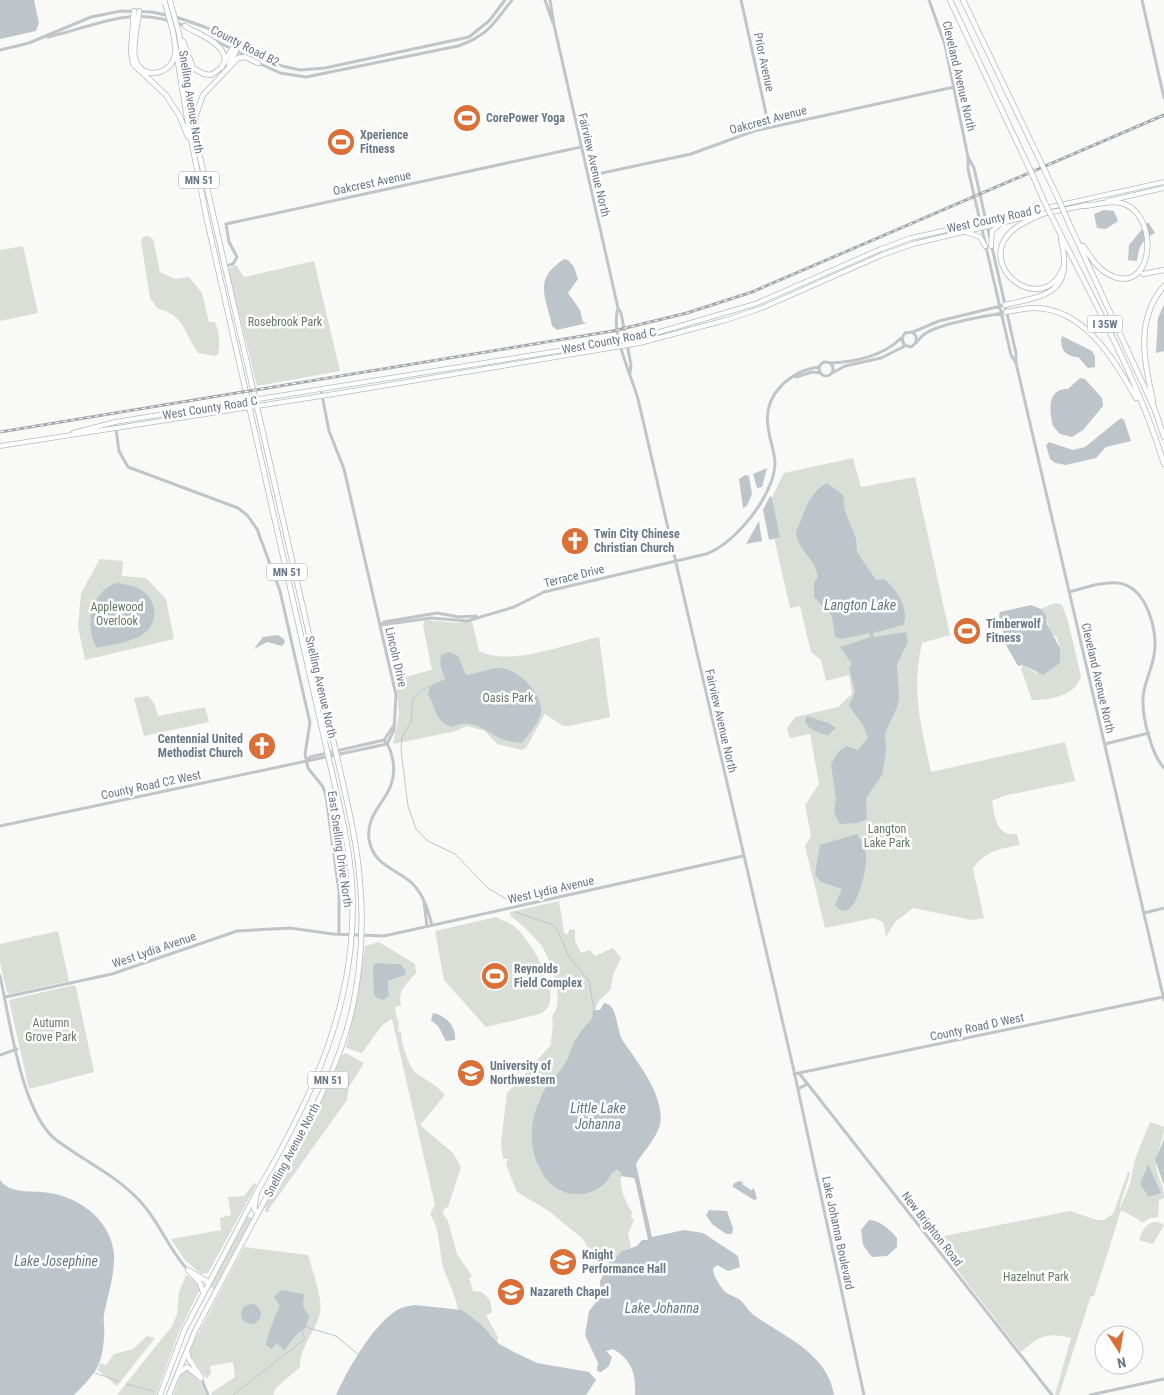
<svg xmlns="http://www.w3.org/2000/svg" width="1164" height="1395" viewBox="0 0 1164 1395" font-family="'Roboto Condensed',sans-serif">
<rect width="100%" height="100%" fill="#f9f9f8"/>
<path fill="#d9ded7" fill-rule="evenodd" d="M148,236L153,239L160,272L175,279L189,277L202,293L209,322H215C220,333 220,343 218,355L214,356L198,353C184,332 184,315 157,308L150,298L141,241L143,237Z
M23,246L38,313L0,321V250Z
M314,261L340,371L257,386L228,269L236,265L244,277Z
M853,458L861,487L915,477L950,635L922,643C911,693 921,723 931,772L1065,742L1075,781L1007,795L992,801C995,818 996,836 1017,834L1020,845C1001,848 983,852 973,869L984,918L972,920L913,908L895,922L886,937L883,922L874,918L825,928L805,846L811,836L805,805L819,784L810,734L790,738L787,728L795,717L838,707L852,694L849,675L826,681L821,660L811,652L800,606L790,608L767,507L784,473Z
M100,559L123,561L122,576L146,578L166,599L174,639L85,660L78,627L81,593Z
M1055,603L1062,605L1068,621L1081,676C1077,695 1049,701 1032,700L1021,669L1023,665L1036,673L1060,663V648L1057,638L1050,632L1046,615L1041,609Z
M425,620L458,623L472,621L479,651C510,667 565,644 599,637L610,717L570,726H563L545,714L526,748L521,750L497,744L485,731L467,726L456,731L393,744L399,714L396,679L432,670L423,625Z
M148,696L154,703L158,716L205,707L209,722L144,736L134,698Z
M559,901L564,932L567,935L570,929L575,930V941L581,953L590,950L595,956L613,948L621,958L613,975L611,989L598,1002L591,1022L578,1034L565,1064L538,1101L532,1137L538,1167L551,1184L560,1191L567,1193L594,1190L604,1184L613,1171L620,1170L622,1173C618,1184 625,1202 632,1212L631,1218L634,1220L628,1234L631,1247L622,1251L609,1265L606,1259L592,1257L584,1240L549,1211L517,1192L506,1165L508,1159H503L501,1143L507,1093L551,1045C551,1035 554,1027 552,1016C566,1002 551,959 541,945C532,934 521,924 510,915V912Z
M496,917C501,920 509,922 514,926C530,939 569,1001 540,1014L486,1027L444,980L435,931Z
M58,931L69,981L10,994L7,992L0,963V944Z
M379,942L415,964L416,973C407,984 397,991 401,1005L395,1007L397,1020L399,1021L398,1031L401,1032C401,1042 409,1068 416,1073C426,1080 437,1085 445,1095L420,1125L453,1153L461,1167L448,1207L444,1209L443,1214L448,1221L457,1254L472,1276L469,1278L473,1291L482,1292L490,1300L492,1312L486,1316L498,1337V1342L482,1325L458,1309C455,1296 451,1287 446,1275C438,1257 442,1231 430,1214L435,1205L392,1019C379,1024 371,1043 362,1053L346,1048L356,1003L365,946ZM394,963L405,968L406,974L388,981L389,996L384,1000L379,964Z
M74,985L76,987L94,1072L29,1089L9,1000Z
M346,1053L364,1063L349,1087L347,1100L269,1209V1212H265V1207L320,1104L341,1056Z
M1150,1122L1164,1127C1164,1141 1155,1153 1156,1167C1157,1177 1164,1183 1164,1198L1159,1200L1158,1217L1150,1218L1142,1223L1138,1219L1121,1210L1094,1296H1091L1059,1395H1055L1071,1338C1048,1332 1039,1336 1021,1352L919,1221L920,1220L934,1238L1070,1211L1097,1220H1104L1113,1214L1128,1172H1130C1129,1181 1119,1204 1120,1208L1130,1184L1135,1159ZM1146,1167L1159,1190V1194L1149,1197L1142,1181Z
M254,1183L257,1184L208,1273L201,1274L185,1260L171,1239L221,1230L220,1218L231,1215L228,1197L244,1196Z
M247,1216L252,1218L214,1289L209,1286Z
M1158,1222L1164,1225L1153,1244L1139,1240C1143,1229 1146,1222 1158,1222Z
M244,1247L308,1255C312,1269 323,1299 320,1313C316,1331 299,1348 300,1367L276,1388L273,1395H212L211,1393L235,1377L233,1362L210,1366L211,1373L207,1379L191,1356L190,1349Z
M186,1275L198,1283L200,1289L179,1332L156,1395H117L172,1326L177,1314L179,1292Z
M147,1336L155,1338L117,1386L98,1370L100,1363L106,1365L114,1354L133,1349Z
M189,1370L201,1383L206,1395H173L181,1374Z"/>
<path fill="#bdc5cb" d="M0,0H34L39,23L36,31L0,39Z
M1104,210L1114,211L1118,221L1106,229L1097,228L1094,214Z
M1148,222L1155,233C1142,240 1139,246 1137,261L1128,260L1129,245Z
M564,259L568,260L574,267L578,279L568,293L580,310L583,322L587,323L557,330L552,326L551,321C543,291 536,278 564,259Z
M1164,304V351L1156,353L1158,318Z
M1062,336L1092,351L1095,356V367L1088,368L1078,357C1065,357 1059,348 1062,336Z
M1080,378L1085,379L1102,398L1103,406L1083,430L1072,437L1060,434L1053,426C1049,411 1047,388 1068,389Z
M1121,418L1124,420L1131,441L1106,447L1096,458L1066,465L1055,463L1050,459L1046,445L1049,442L1073,450L1085,447Z
M767,468L762,487L757,488L753,474Z
M745,475L749,476L752,494L747,506L743,508L739,479Z
M827,483L843,495L845,511L856,538L857,552L876,580L884,579C895,587 911,611 903,625L873,633L874,637L906,632L908,642L897,664L899,697L897,708L885,733L886,751L882,775L866,798L867,819L857,823L840,824L834,813L836,799L831,764L840,750L847,746L858,750L868,738L863,725L849,706L855,691L849,668L852,664L840,647L871,637L869,633L842,639L835,637L832,616L814,597V583L818,577C816,559 797,550 796,532C804,514 808,493 827,483Z
M770,496L772,498L780,537L769,540L763,510Z
M759,521L762,541L746,544Z
M118,583C127,585 137,586 144,592C157,602 158,622 146,632C133,643 113,644 97,648C83,627 92,588 118,583Z
M1031,605L1041,609L1046,615L1047,624L1060,648V663L1043,675L1023,665L1018,666L1006,645L999,616L1000,612Z
M278,635L284,639L285,642L282,646L267,642L254,649L263,637Z
M449,652L458,656L466,675C477,674 489,668 500,668C519,669 543,694 541,713C539,723 528,735 522,743C516,742 508,742 502,739C481,730 475,717 451,727C433,719 438,710 428,695L430,686L445,679L440,664L441,655Z
M807,716L828,723L836,728L828,735C818,733 808,730 805,721Z
M857,834C861,840 866,848 866,856C868,867 854,930 835,905L842,889L821,882L815,874L820,845Z
M377,963L400,964L406,970L405,975L388,981L389,996L384,1000L377,998L374,994L373,966Z
M604,1003L610,1005C619,1016 616,1032 625,1044C639,1064 668,1101 659,1128C654,1141 643,1152 636,1164L652,1237L684,1230L703,1233L738,1256L740,1267L728,1271L717,1265L713,1269C713,1276 722,1290 728,1294C732,1296 736,1297 739,1299C745,1304 748,1311 755,1316C785,1337 828,1354 834,1395H635C636,1374 632,1360 613,1349L606,1351L612,1357L609,1366L601,1372L597,1371L598,1363L585,1335L589,1311L601,1296L600,1281L609,1265L622,1251L637,1246L642,1240H648L636,1184L634,1178L620,1176L622,1173L617,1170C609,1173 610,1179 604,1184C599,1189 588,1194 580,1194C566,1196 552,1188 544,1176C526,1150 529,1116 545,1089C551,1080 559,1073 564,1065C570,1056 571,1046 577,1037C581,1029 589,1024 593,1016L592,1012L594,1010H600Z
M433,1013C445,1015 457,1027 455,1040L446,1041L438,1026L431,1020Z
M1164,1139V1185L1155,1160Z
M1148,1164L1161,1193L1149,1197L1140,1184Z
M0,1180C9,1193 27,1191 42,1192C75,1194 111,1218 114,1254C115,1275 108,1294 104,1314C103,1321 105,1329 104,1337C102,1367 95,1374 74,1395H0Z
M739,1181L743,1182L742,1184L751,1190L754,1188L757,1199L754,1200L733,1187V1184Z
M709,1210L727,1211L733,1228L732,1234H726L712,1224L706,1215Z
M869,1220C880,1220 890,1230 897,1238V1247L887,1256L872,1257L863,1245L861,1230Z
M281,1290L304,1294L303,1306L309,1316L306,1327L295,1336L284,1351L277,1343L271,1349L266,1345C267,1337 276,1312 280,1306L274,1297Z
M241 1314a10 10 0 1 1 20 0a10 10 0 1 1-20 0Z
M415,1305L462,1310L482,1325L499,1344L514,1352L537,1363L589,1372L596,1380L586,1395H336C348,1369 372,1326 397,1310C402,1307 409,1306 415,1305Z"/>
<g fill="none" stroke-linecap="round" stroke-linejoin="round">
<path stroke="#bdc5cb" stroke-width="1" d="M430,686L424,689L413,698L411,722L402,737L401,750L408,806L416,829L428,841L455,854L488,888L511,902
M515,912L553,925L557,929L569,957L589,981L594,1010
M306,1327L336,1336L359,1355
M95,1373L119,1381
M126,1384L153,1391
M233,1395L305,1339L302,1331"/>
<defs>
<path id="secondary" d="M1108,201L1164,188
M1042,214L1087,205
M966,232L980,237L985,246
M991,246L992,231L999,225
M73,433L115,422L639,338L755,304L881,249L911,238L1164,182
M0,446L328,395L640,343L726,320L762,308L882,255L913,244L1035,215"/>
<path id="trunk" d="M170,0L171,5
M134,11L131,51L133,64L166,95L180,117L188,137
M139,11C138,25 132,45 135,58C141,83 176,74 175,51
M185,26C199,35 224,42 225,60
M173,32L187,118L207,220L330,764C339,803 349,843 352,884C359,998 314,1095 257,1192L254,1209L258,1213C286,1160 319,1108 340,1051C359,999 365,938 360,883C357,840 346,798 337,757L192,122L179,33
M183,41L193,68L204,74L211,75L221,68L232,49
M229,64L236,51
M196,132V115L203,95L238,58L245,57L258,63"/>
<path id="motorway" d="M950,0L1024,157
M963,0L1035,150
M1046,173L1057,196
M1034,178L1043,199
M1043,214C1030,219 1016,225 1007,236C980,272 1045,317 1064,266
M1068,221L1155,410L1164,437
M1057,227C1095,304 1139,381 1164,464
M1083,246C1089,254 1094,264 1102,270C1156,309 1164,204 1114,202C1105,202 1094,205 1084,206
M1143,274L1164,270
M1005,305C1048,295 1074,293 1061,239
M1006,312C1015,311 1024,308 1033,308C1084,307 1115,361 1136,398
M1153,401C1144,362 1135,319 1164,286
M188,1270L200,1283L203,1292
M188,1270L208,1282
M187,1352L189,1359L201,1377
M179,1373L187,1367L201,1378
M160,1395L184,1331L257,1192
M169,1395L195,1331L258,1213"/>
</defs>
<use href="#secondary" stroke="#b6bac0" stroke-width="5.5"/>
<use href="#trunk" stroke="#b5b8bc" stroke-width="6"/>
<use href="#motorway" stroke="#b5b8bc" stroke-width="6"/>
<path stroke="#c1c5c9" stroke-width="3" d="M545,0L553,23
M550,0L554,25L618,308L621,313L631,365L630,372
M741,0L769,127
M929,0L945,45L968,157V169L1011,355L1016,363
M1142,0L1164,98
M48,37C101,25 129,4 186,26
M210,38L246,56
M0,50L29,43L91,17L121,11L152,12L179,18L205,27L282,66L300,70L325,68L469,37L489,21L505,0
M256,62L280,73L306,77L458,46C488,36 494,23 512,0
M968,157L974,168L1016,353V363L1164,1000
M588,176L691,154L754,131L954,87
M226,266L233,264L237,257L229,242L226,224L581,147
M618,308C610,332 631,374 638,399L794,1071L864,1395
M913,332L939,321L1005,305
M916,342V336L912,332L905,333L902,338L904,345L911,347C917,343 920,337 926,333C940,324 985,316 1003,313
M819 369a7 7 0 1 1 14 0a7 7 0 1 1-14 0Z
M831,363C854,362 884,356 901,338
M832,373L845,366L881,358L905,346
M796,377L812,372L821,373
M321,390L329,431L344,469L396,695L394,730L387,744
M115,422L119,451L128,467L238,508L247,515L257,529L280,591L310,723L305,754L308,768L323,787L326,796L339,892V934
M1069,592C1084,588 1103,581 1118,583C1146,586 1159,631 1154,655C1152,670 1143,684 1143,699C1142,718 1152,755 1164,768
M381,625L431,618L467,621L514,607L544,592L706,554C735,544 774,495 775,464C775,451 769,439 768,426C763,395 790,371 819,367
M381,625L384,622L437,613L459,617L476,616
M384,740C390,747 391,752 393,761C399,798 365,807 369,839C373,866 396,868 413,884C424,896 428,910 432,925
M1105,744L1149,733
M307,761L310,757L384,740L394,725
M0,826L387,744
M424,902L427,926
M1144,913L1164,908
M0,976C10,1020 21,1111 55,1139C82,1160 114,1174 138,1199C159,1220 168,1249 188,1270
M5,997L112,974L237,931L290,928L333,934L384,936L743,856
M0,1055L17,1049
M799,1073L1052,1395
M794,1074L1163,997
M798,1089L807,1084
M201,1378L208,1395
M1090,1395L1164,1379"/>
<use href="#secondary" stroke="#fff" stroke-width="4"/>
<use href="#trunk" stroke="#fff" stroke-width="4.5"/>
<use href="#motorway" stroke="#fff" stroke-width="4.5"/>
<defs>
<path id="rail" d="M0,432L613,331L687,313L752,292L1164,115"/>
</defs>
<use href="#rail" stroke="#a3a8af" stroke-width="3"/>
<use href="#rail" stroke="#fff" stroke-width="1" stroke-dasharray="4" stroke-linecap="butt"/>
<defs>
<path id="trunk-bridge" d="M165,3L173,32
M171,5L179,33"/>
<path id="motorway-bridge" d="M1035,150L1046,173
M1024,157L1034,178
M1057,196L1068,221
M1043,199L1057,227"/>
</defs>
<use href="#trunk-bridge" stroke="#b5b8bc" stroke-width="6" stroke-linecap="butt"/>
<use href="#motorway-bridge" stroke="#b5b8bc" stroke-width="6" stroke-linecap="butt"/>
<use href="#trunk-bridge" stroke="#fff" stroke-width="4.5"/>
<use href="#motorway-bridge" stroke="#fff" stroke-width="4.5"/>
</g>
<defs>
<symbol id="stadium-disc" viewBox="-11 -11 22 22"><circle r="9.5" fill="#da7038" stroke="#fff"/><path d="M0-5a6.5 5 0 1 0 0 10a6.5 5 0 1 0 0-10ZM-3.5-1.8h7v3.6h-7Z" fill="#fff"/></symbol>
<symbol id="church-disc" viewBox="-11 -11 22 22"><circle r="9.5" fill="#da7038" stroke="#fff"/><path d="M-1.2-6h2.4v3.5h3.3v2.4h-3.3V6h-2.4V-.1h-3.3v-2.4h3.3Z" fill="#fff"/></symbol>
<symbol id="university-disc" viewBox="-11 -11 22 22"><circle r="9.5" fill="#da7038" stroke="#fff"/><path d="M0-5L7-2L0 1L-7-2ZM-4 1L0 2.5L4 1V4Q0 6-4 4Z" fill="#fff"/></symbol>
</defs>
<g fill-rule="evenodd">
<use href="#stadium-disc" x="451" y="102" width="32" height="32"/>
<use href="#stadium-disc" x="325" y="126" width="32" height="32"/>
<use href="#church-disc" x="559" y="525" width="32" height="32"/>
<use href="#stadium-disc" x="951" y="615" width="32" height="32"/>
<use href="#church-disc" x="246" y="730" width="32" height="32"/>
<use href="#stadium-disc" x="479" y="960" width="32" height="32"/>
<use href="#university-disc" x="455" y="1057" width="32" height="32"/>
<use href="#university-disc" x="547" y="1246" width="32" height="32"/>
<use href="#university-disc" x="495" y="1276" width="32" height="32"/>
</g>
<g text-anchor="middle" stroke-width="5" stroke-linejoin="round" paint-order="stroke">
<g fill="#fff" stroke="#97a0ab" stroke-width="1">
<rect x="179" y="171.5" width="40" height="17" rx="4"/>
<rect x="1087.5" y="315.5" width="35" height="17" rx="4"/>
<rect x="267" y="563.5" width="40" height="17" rx="4"/>
<rect x="308" y="1071.5" width="40" height="17" rx="4"/>
</g>
<g font-size="11" font-weight="bold" fill="#6a7787">
<text x="199" y="184">MN 51</text>
<text x="1105" y="328">I 35W</text>
<text x="287" y="576">MN 51</text>
<text x="328" y="1084">MN 51</text>
</g>
<g font-size="12" fill="#6a7787" stroke="#fff">
<text transform="translate(245 46) rotate(27)" y="4">County Road B2</text>
<text transform="translate(764 62) rotate(78)" y="4">Prior Avenue</text>
<text transform="translate(959 76) rotate(77)" y="4">Cleveland Avenue North</text>
<text transform="translate(191 102) rotate(81)" y="4">Snelling Avenue North</text>
<text transform="translate(768 120) rotate(-15)" y="4">Oakcrest Avenue</text>
<text transform="translate(594 165) rotate(77)" y="4">Fairview Avenue North</text>
<text transform="translate(372 183) rotate(-12)" y="4">Oakcrest Avenue</text>
<text transform="translate(994 219) rotate(-12)" y="4">West County Road C</text>
<text transform="translate(609 341) rotate(-11)" y="4">West County Road C</text>
<text transform="translate(210 408) rotate(-9)" y="4">West County Road C</text>
<text transform="translate(574 576) rotate(-14)" y="4">Terrace Drive</text>
<text transform="translate(396 657) rotate(77)" y="4">Lincoln Drive</text>
<text transform="translate(1098 678) rotate(77)" y="4">Cleveland Avenue North</text>
<text transform="translate(321 687) rotate(77)" y="4">Snelling Avenue North</text>
<text transform="translate(721 721) rotate(77)" y="4">Fairview Avenue North</text>
<text transform="translate(151 785) rotate(-12)" y="4">County Road C2 West</text>
<text transform="translate(340 849) rotate(82)" y="4">East Snelling Drive North</text>
<text transform="translate(551 890) rotate(-13)" y="4">West Lydia Avenue</text>
<text transform="translate(154 950) rotate(-19)" y="4">West Lydia Avenue</text>
<text transform="translate(977 1027) rotate(-12)" y="4">County Road D West</text>
<text transform="translate(292 1150) rotate(-62)" y="4">Snelling Avenue North</text>
<text transform="translate(932 1229) rotate(52)" y="4">New Brighton Road</text>
<text transform="translate(838 1233) rotate(78)" y="4">Lake Johanna Boulevard</text>
</g>
<g font-size="12" font-weight="bold" fill="#6a7787" stroke="#fff" text-anchor="start">
<text x="486" y="122">CorePower Yoga</text>
<text x="360" y="139">Xperience<tspan x="360" dy="14">Fitness</tspan></text>
<text x="594" y="538">Twin City Chinese<tspan x="594" dy="14">Christian Church</tspan></text>
<text x="986" y="628">Timberwolf<tspan x="986" dy="14">Fitness</tspan></text>
<text x="243" y="743" text-anchor="end">Centennial United<tspan x="243" dy="14">Methodist Church</tspan></text>
<text x="514" y="973">Reynolds<tspan x="514" dy="14">Field Complex</tspan></text>
<text x="490" y="1070">University of<tspan x="490" dy="14">Northwestern</tspan></text>
<text x="582" y="1259">Knight<tspan x="582" dy="14">Performance Hall</tspan></text>
<text x="530" y="1296">Nazareth Chapel</text>
</g>
<g font-size="12" fill="#667965" stroke="#fff">
<text x="285" y="326">Rosebrook Park</text>
<text x="117" y="611">Applewood<tspan x="117" dy="14">Overlook</tspan></text>
<text x="508" y="702">Oasis Park</text>
<text x="887" y="833">Langton<tspan x="887" dy="14">Lake Park</tspan></text>
<text x="51" y="1027">Autumn<tspan x="51" dy="14">Grove Park</tspan></text>
<text x="1036" y="1281">Hazelnut Park</text>
</g>
<g font-size="14" font-style="italic" fill="#677781" stroke="#fff">
<text x="860" y="610">Langton Lake</text>
<text x="598" y="1113">Little Lake<tspan x="598" dy="16">Johanna</tspan></text>
<text x="56" y="1266">Lake Josephine</text>
<text x="662" y="1313">Lake Johanna</text>
</g>
</g>
<g transform="translate(1119 1350) rotate(168)"><circle r="24" fill="#ffffff" stroke="#c3c9cf"/>
<path d="M0-4L9 19L0 12L-9 19Z" fill="#da7038"/>
<text y="-8" font-size="14" font-weight="bold" text-anchor="middle" fill="#6a7787">N</text>
</g>
</svg>
